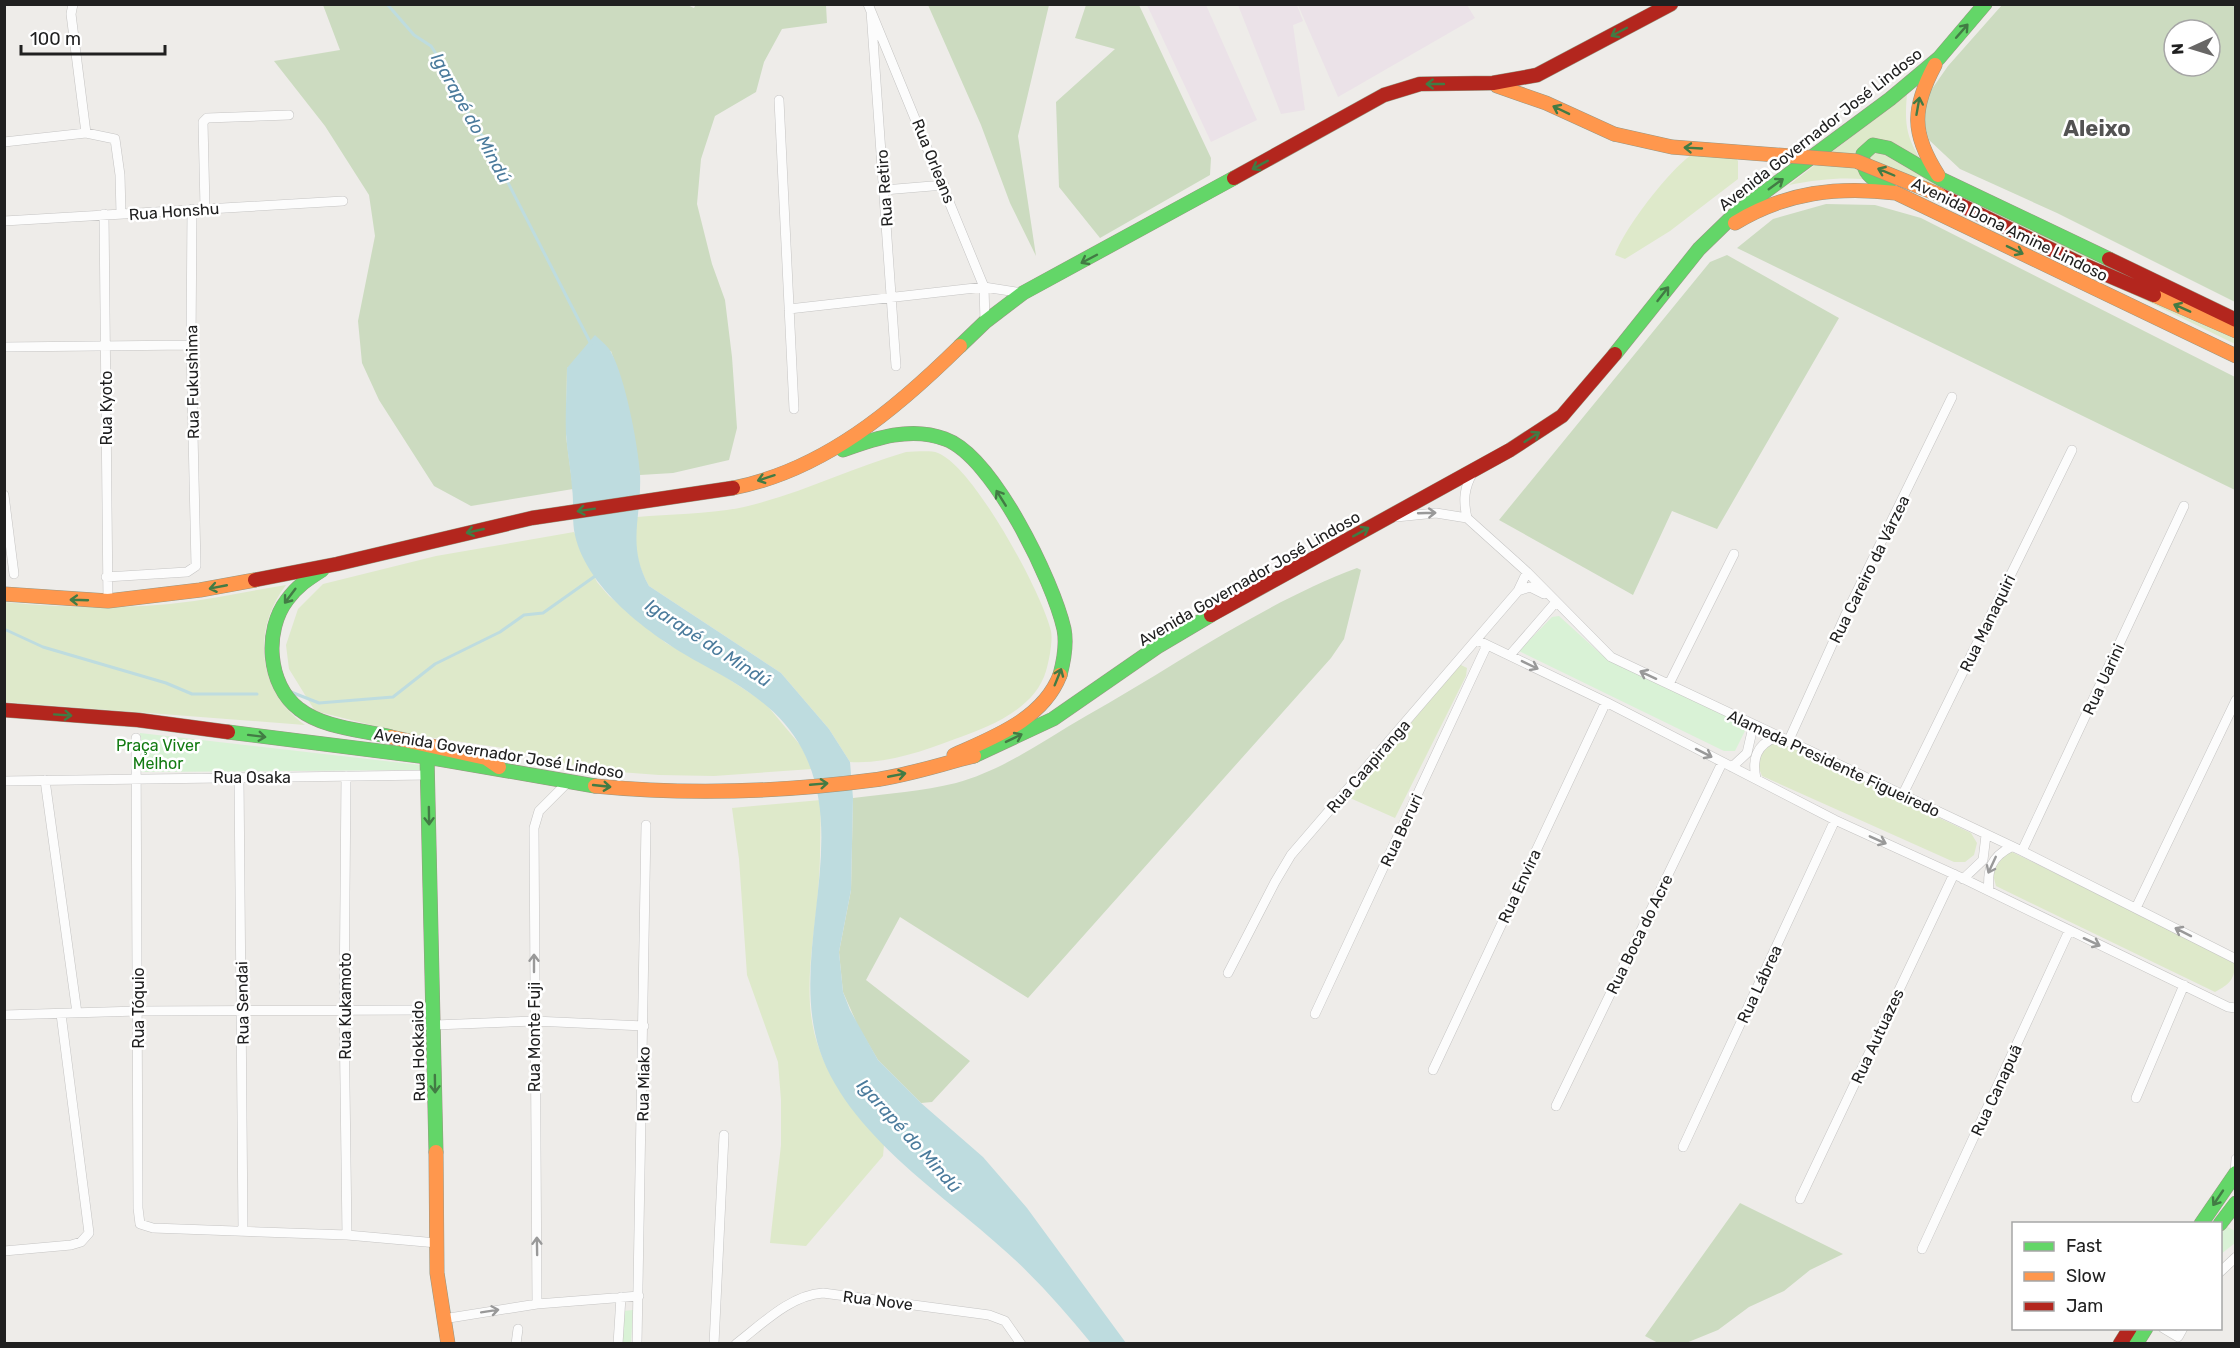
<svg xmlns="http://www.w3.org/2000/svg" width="2240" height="1348" viewBox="0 0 2240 1348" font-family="Rubik,sans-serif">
<rect width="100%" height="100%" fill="#eeece9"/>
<path fill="#ebe2e8" d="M1147,5H1206L1257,120L1211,142Z
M1238,5H1297L1303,21L1293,25L1305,110L1281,114Z
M1298,5H1467L1475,18L1338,97Z"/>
<path fill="#dee9ca" d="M1907,94C1904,128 1907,139 1926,168L2235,323V344L1926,193C1877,176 1840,175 1789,185Z
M1726,146L1738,161V179L1670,231L1625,259L1615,255C1623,230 1675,161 1699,150C1707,147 1718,147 1726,146Z
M906,452C915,452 930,450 938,453C974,467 1042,593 1051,631C1053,641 1049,661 1046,671C1035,709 989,727 955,739C920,752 887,764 850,762L829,729L781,673L649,586C636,563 633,543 637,517C671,514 711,514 744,507C800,494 851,468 906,452Z
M574,532L597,582L609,596L666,643L718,672L765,703L801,746L812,769L714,776L659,775L593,770L503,748L407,734L315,711L289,669L286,645L298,609L323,584L436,556Z
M286,585C251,631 258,691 305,725L5,702L4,602C56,607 106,609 157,605C200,602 243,592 286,585Z
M1459,664L1467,668L1466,676L1395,818L1350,798Z
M1780,742L1971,833L1977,843L1974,855L1965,862H1954L1762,776L1756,761L1768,744Z
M821,800C820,830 821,861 818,892C814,944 800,1000 820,1051C833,1087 860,1116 884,1145L883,1156L806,1246L770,1243L781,1145V1100L778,1062L747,975L739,859L732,808Z
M2005,852H2012L2235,962C2235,979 2230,984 2215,992L1996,886L1992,871Z"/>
<path fill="#ccdbc0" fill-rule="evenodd" d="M685,4L694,8L696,4L826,5L827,23L782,29L764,62L756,92L715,116L701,159L697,204L712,264L725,300L732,357L737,428L729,460L673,473L640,475L624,390L611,351L567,368L566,436L573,489L471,506L434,486L379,400L362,363L358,321L375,236L369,195L325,126L274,61L340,50L323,5Z
M928,5H1049L1018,136L1036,256L1010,203L981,125Z
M1086,5H1139L1211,158L1210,175L1100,238L1059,187L1056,102L1115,49L1075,38Z
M2002,5H2235V302L2057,213L1960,169L1929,140L1923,118L1927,96L1948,66ZM2174,30H2210V66H2174Z
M1826,204L1875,205L1921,218L2235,377V490L1737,248L1773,219Z
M1727,255L1839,318L1717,529L1672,511L1633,595L1499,520L1710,262Z
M1357,568L1361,570L1344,639L1331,658L1028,998L900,917L866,980L970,1061L932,1102L921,1103L878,1060L858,1026L843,992L839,952L851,890L853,798C887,794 923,791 956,783C1004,770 1044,740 1086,716C1175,666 1261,604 1357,568Z
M1740,1203L1843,1254L1810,1270L1784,1291L1749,1307L1718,1330L1686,1343H1658L1645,1336Z"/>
<path fill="#d9f2d6" d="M1559,616L1602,655L1747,727L1735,751H1724L1519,651L1552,617Z
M140,733L420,765V770L140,772Z
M2226,1226L2235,1231V1243L2221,1254V1236Z
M633,1310L631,1343L621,1344L623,1311Z"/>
<path fill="#bedcdf" d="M595,335C600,340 608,346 611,352C625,377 638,444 640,474C642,517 626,545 649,586L781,673L829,729L850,762L853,798L851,890L839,952L843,992L850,1010L878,1060L921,1103L983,1157L1027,1208L1126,1343H1091C1067,1314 1042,1285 1014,1259C948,1196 835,1129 815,1033C795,941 848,835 802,749C780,707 738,684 698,662C651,636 583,587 574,530C572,516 574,502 572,488C571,470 567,452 566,434C565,412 567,390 567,368Z"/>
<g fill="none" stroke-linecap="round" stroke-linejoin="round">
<path stroke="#bedcdf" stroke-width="3" d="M387,4L414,35L431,46L466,101L470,124L485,138L591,344
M4,629L43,647L166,683L192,694H257
M291,692L319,703L393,697L435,664L500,632L524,615L543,613L598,574"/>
<defs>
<path id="street" d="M73,4L71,14L86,133
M868,4L984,287L985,322
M871,11L896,366
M779,100L794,409
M4,142L86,133L115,139L120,175L121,214
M884,190L944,185
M205,208L203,122L207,118L289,115
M104,214L108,601
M4,221L343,201
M789,309L984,287L1023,293
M4,347L191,345
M4,495L14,574
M1396,517L1436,513L1467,518L1527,572L1611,657L2022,851L2236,959
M1467,518C1463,500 1464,488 1473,472
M106,577L187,572L196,566L191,345L192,209
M1518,591L1530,587L1544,594
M1477,640L1606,702L1835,820L1960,877L2228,1007L2236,1008
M1510,655L1555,603
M1669,684L1734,554
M136,738L138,1208L140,1224L153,1228L347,1235L437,1243
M1788,742L1845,616L1952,397
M1732,767L1747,753L1753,727
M346,776L344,1011L347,1235
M239,777L243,1230
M1756,779C1752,759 1756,745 1776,737
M45,780L77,1013
M4,781L428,775
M1902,796L2072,450
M2022,851L2184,506
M1963,879L1983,860L1986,835
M1989,891C1987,870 1991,857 2011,847
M2136,908L2236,700
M1228,973L1275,882L1291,855L1518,591L1527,572
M1315,1014L1487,645
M4,1015L138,1011L434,1010
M435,1025L534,1021L644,1026
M1433,1070L1606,702
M2136,1098L2184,985
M1556,1106L1722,763
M1683,1147L1835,820
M2235,1174L2236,1159
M1800,1199L1954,874
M1922,1249L2069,931
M4,1251L71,1245L81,1242L89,1233L61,1014
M2220,1272L2236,1257
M537,1304L534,828L539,811L567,783
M443,1319L537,1304L639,1296
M2163,1328L2178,1337L2183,1328
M516,1344L518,1329
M618,1344L621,1297
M637,1344L646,825
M714,1344L724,1135
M736,1344C761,1325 790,1295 823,1293L989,1315L1005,1321L1021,1344"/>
<path id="fast" d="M1889,189C1874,180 1861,174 1863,154L1873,145L1888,148L1941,179L2109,259
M960,346L985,322L1023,293L1234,178
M1615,354L1699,249L1735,214L1890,99L1939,58L1985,4
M843,450C876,438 911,426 945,439C993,456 1053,581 1064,629C1067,644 1064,660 1060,675
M322,570C308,579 297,586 287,600C264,630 267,685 299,709C323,728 362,730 391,737
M228,732L427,757L595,786
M974,756L1053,719L1157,647L1211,615
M427,757L436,1152
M2201,1224L2236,1173
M2220,1224L2236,1203
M2136,1344L2146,1328"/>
<path id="slow" d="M1935,65C1912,108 1911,133 1938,175
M1497,86L1546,103L1614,134
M1735,223C1786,192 1838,186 1896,193L2236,356
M2154,295L2236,331
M733,488C824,470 896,409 960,346
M4,594L108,601L200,590L255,580
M391,737L486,758L499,767
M954,755C994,737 1043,719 1060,675
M595,786C687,795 782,792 873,780C906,776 941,764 974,756
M436,1152L437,1273L448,1344"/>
<path id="jam" d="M1234,178L1384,95L1420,84L1493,83L1537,75L1671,4
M1940,195L2077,262L2154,295
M2109,259L2236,320
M255,580L337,564L532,518L733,488
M1211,615L1510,450L1562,416L1615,354
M4,710L138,720L228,732
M2120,1344L2130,1328"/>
</defs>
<use href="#street" stroke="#c5c4c3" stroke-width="10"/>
<use href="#fast" stroke="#989782" stroke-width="15"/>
<use href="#slow" stroke="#989782" stroke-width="15"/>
<use href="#jam" stroke="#989782" stroke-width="15"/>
<use href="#street" stroke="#fcfcfc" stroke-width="9"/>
<use href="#fast" stroke="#63d668" stroke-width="14"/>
<use href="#slow" stroke="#ff974d" stroke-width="14"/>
<use href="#jam" stroke="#b3261e" stroke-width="14"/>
<defs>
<path id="slow-bridge" d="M1614,134L1672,147L1856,161L1940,195"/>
</defs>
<use href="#slow-bridge" stroke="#989782" stroke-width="15" stroke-linecap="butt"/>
<use href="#slow-bridge" stroke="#ff974d" stroke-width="14"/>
</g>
<defs><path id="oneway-shaft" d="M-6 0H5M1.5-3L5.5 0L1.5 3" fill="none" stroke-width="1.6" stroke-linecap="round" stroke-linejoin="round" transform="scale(1.5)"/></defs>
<g stroke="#427b44">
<use href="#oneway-shaft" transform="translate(1962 31) rotate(-49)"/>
<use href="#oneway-shaft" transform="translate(1619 32) rotate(152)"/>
<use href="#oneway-shaft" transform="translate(1435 84) rotate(180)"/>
<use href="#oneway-shaft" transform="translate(1918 106) rotate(-80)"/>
<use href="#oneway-shaft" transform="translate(1561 110) rotate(-154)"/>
<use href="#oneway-shaft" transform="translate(1693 148) rotate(-177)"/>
<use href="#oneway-shaft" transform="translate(1260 165) rotate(151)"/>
<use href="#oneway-shaft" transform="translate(1886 172) rotate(-157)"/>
<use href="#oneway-shaft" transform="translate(1776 184) rotate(-36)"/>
<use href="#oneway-shaft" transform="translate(2015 250) rotate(26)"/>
<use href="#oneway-shaft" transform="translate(1089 259) rotate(152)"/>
<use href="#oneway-shaft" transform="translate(1663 294) rotate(-52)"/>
<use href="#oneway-shaft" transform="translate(2182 308) rotate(-156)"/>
<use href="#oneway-shaft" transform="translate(1532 437) rotate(-33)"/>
<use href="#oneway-shaft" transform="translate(766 478) rotate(162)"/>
<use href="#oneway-shaft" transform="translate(1001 498) rotate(-122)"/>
<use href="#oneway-shaft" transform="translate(586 510) rotate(171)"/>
<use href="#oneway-shaft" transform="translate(475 531) rotate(167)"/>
<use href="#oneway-shaft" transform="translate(1361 532) rotate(-29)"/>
<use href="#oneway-shaft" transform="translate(218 587) rotate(169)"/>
<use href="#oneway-shaft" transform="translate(290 596) rotate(127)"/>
<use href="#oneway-shaft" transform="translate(79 600) rotate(-178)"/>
<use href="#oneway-shaft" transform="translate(1058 677) rotate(-68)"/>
<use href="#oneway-shaft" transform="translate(63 715) rotate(4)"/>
<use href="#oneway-shaft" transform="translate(257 736) rotate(7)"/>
<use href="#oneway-shaft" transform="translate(1014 738) rotate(-26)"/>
<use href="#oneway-shaft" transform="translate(897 775) rotate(-11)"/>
<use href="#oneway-shaft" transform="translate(819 784) rotate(-5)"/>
<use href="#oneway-shaft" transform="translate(602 786) rotate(6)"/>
<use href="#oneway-shaft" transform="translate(429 816) rotate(89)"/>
<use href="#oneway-shaft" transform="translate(435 1084) rotate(89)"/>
<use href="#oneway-shaft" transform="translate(2218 1198) rotate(124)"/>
</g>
<g stroke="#999">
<use href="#oneway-shaft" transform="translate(1427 513) rotate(-2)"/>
<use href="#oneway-shaft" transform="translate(1530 665) rotate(26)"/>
<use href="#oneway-shaft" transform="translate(1648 675) rotate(-155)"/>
<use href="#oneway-shaft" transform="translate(1704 753) rotate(27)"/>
<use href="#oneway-shaft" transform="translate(1878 840) rotate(24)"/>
<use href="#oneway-shaft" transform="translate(1992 865) rotate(115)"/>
<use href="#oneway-shaft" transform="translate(2183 932) rotate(-153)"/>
<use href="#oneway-shaft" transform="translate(2092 942) rotate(25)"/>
<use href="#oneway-shaft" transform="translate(534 963) rotate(-90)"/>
<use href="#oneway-shaft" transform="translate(537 1246) rotate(-91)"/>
<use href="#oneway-shaft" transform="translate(490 1311) rotate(-9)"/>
</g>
<g text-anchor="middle" stroke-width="5" stroke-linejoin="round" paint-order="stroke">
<g font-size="16" fill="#202020" stroke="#fff">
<text transform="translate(1820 129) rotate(-38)" y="6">Avenida Governador José Lindoso</text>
<text transform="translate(934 161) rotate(68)" y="6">Rua Orleans</text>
<text transform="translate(884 188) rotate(-94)" y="6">Rua Retiro</text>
<text transform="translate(174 211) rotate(-4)" y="6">Rua Honshu</text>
<text transform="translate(2010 229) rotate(26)" y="6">Avenida Dona Amine Lindoso</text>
<text transform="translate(192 382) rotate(-91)" y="6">Rua Fukushima</text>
<text transform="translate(106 408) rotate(-90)" y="6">Rua Kyoto</text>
<text transform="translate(1869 569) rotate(-64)" y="6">Rua Careiro da Várzea</text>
<text transform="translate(1249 578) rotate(-30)" y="6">Avenida Governador José Lindoso</text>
<text transform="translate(1987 623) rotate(-64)" y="6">Rua Manaquiri</text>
<text transform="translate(2103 679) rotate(-65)" y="6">Rua Uarini</text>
<text transform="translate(499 753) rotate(9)" y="6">Avenida Governador José Lindoso</text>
<text transform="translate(1834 763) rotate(25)" y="6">Alameda Presidente Figueiredo</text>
<text transform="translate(1368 766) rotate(-49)" y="6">Rua Caapiranga</text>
<text x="252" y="783">Rua Osaka</text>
<text transform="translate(1401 830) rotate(-65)" y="6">Rua Beruri</text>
<text transform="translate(1519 886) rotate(-65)" y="6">Rua Envira</text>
<text transform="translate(1639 934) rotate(-64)" y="6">Rua Boca do Acre</text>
<text transform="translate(1759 984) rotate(-65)" y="6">Rua Lábrea</text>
<text transform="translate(242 1003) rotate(-91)" y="6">Rua Sendai</text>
<text transform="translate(345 1006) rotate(-90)" y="6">Rua Kukamoto</text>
<text transform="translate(138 1008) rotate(-90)" y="6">Rua Tóquio</text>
<text transform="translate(1877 1036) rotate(-65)" y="6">Rua Autuazes</text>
<text transform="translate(534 1037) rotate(-90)" y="6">Rua Monte Fuji</text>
<text transform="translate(418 1051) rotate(-91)" y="6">Rua Hokkaido</text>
<text transform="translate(643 1084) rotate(-89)" y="6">Rua Miako</text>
<text transform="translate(1996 1090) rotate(-65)" y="6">Rua Canapuã</text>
<text transform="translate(878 1300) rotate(7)" y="6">Rua Nove</text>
</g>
<g font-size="16" fill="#137b12" stroke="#fff">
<text x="158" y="751">Praça Viver<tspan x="158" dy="18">Melhor</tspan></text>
</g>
<g font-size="18" font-style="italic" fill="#4b7b9c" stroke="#fff">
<text transform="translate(471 118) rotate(61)" y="6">Igarapé do Mindú</text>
<text transform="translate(708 643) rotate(33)" y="6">Igarapé do Mindú</text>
<text transform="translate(909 1136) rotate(48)" y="6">Igarapé do Mindú</text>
</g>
<g font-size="22" font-weight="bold" fill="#535353" stroke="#fff">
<text x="2097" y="136">Aleixo</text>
</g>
</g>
<rect width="2240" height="1348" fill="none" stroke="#202020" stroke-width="12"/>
<rect x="2012" y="1222" width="210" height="108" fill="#ffffff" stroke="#a6a6a6" stroke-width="1.5"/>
<rect x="2024" y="1242" width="30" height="9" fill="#63d668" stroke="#a6a6a6" stroke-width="1.5"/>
<text x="2066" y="1252" font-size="18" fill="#202020">Fast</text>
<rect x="2024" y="1272" width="30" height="9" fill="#ff974d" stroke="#a6a6a6" stroke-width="1.5"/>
<text x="2066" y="1282" font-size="18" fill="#202020">Slow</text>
<rect x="2024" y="1302" width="30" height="9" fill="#b3261e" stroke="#a6a6a6" stroke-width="1.5"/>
<text x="2066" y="1312" font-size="18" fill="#202020">Jam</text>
<g transform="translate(2192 48) rotate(266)"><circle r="28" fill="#ffffff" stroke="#a6a6a6" stroke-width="1.5"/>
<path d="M0-4.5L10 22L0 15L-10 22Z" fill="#686766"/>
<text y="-9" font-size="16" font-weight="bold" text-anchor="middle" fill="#202020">N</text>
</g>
<path d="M21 45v9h144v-9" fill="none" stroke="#202020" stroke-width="3"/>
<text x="30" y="45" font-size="18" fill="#202020" stroke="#ffffff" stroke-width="4.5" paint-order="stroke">100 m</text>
</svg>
